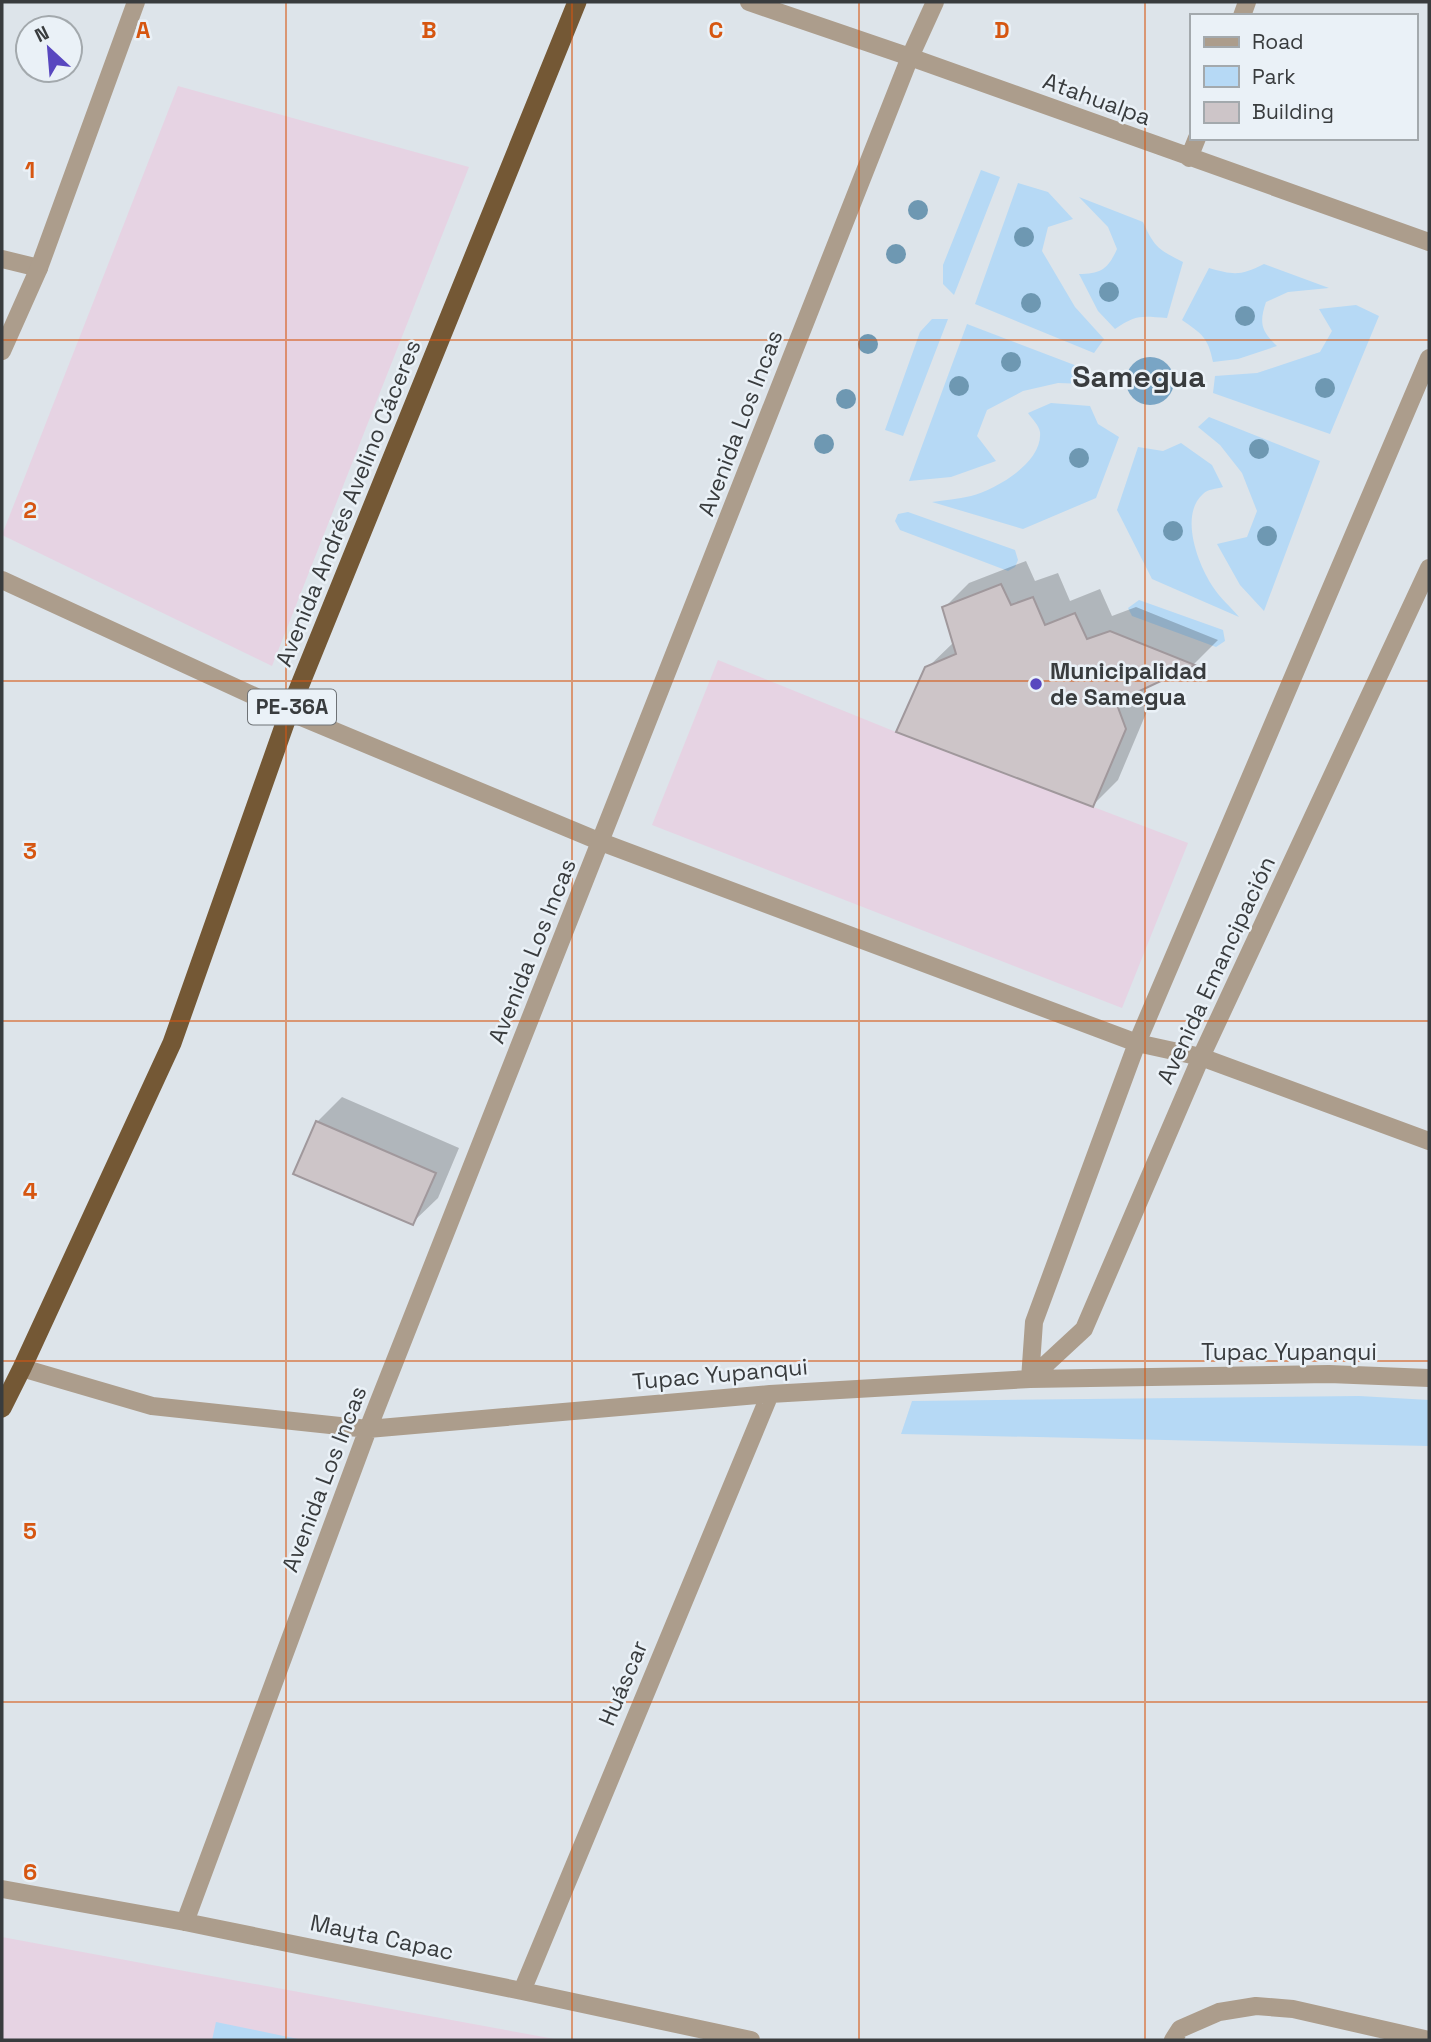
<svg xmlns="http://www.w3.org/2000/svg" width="1431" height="2042" viewBox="0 0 1431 2042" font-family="'Space Grotesk',sans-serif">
<rect width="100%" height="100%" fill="#dde4ea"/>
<path fill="#e6d3e3" d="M178,86L469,167L272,666L2,535Z
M718,660L896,732L1188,843L1122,1008L652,825Z
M2,1937L179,1970L560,2040H2Z"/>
<path fill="#b6d9f5" d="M981,170L1000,177L954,295L943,284V265Z
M1018,183L1048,192L1073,219L1048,227L1042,251L1075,307L1104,339L1094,353L975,304Z
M1079,197L1143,222C1154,247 1159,250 1183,262L1167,318C1142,316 1136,314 1115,329L1098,311L1079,274C1101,274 1108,269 1117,249L1108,227Z
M1264,264L1329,288L1288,292L1266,302C1259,323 1261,331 1277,346L1238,359L1213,362C1208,337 1202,334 1182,320L1209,268C1234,275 1240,276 1264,264Z
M1356,305L1379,316L1330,434L1213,393L1215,376L1257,373L1320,352L1332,331L1319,309Z
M932,319H948L903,436L885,430L920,332Z
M967,324L1085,369L1086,384L1058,383L1023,391L987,410L977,436L996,461L951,477L909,481Z
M1051,403L1090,406L1098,424L1119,437L1096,498L1023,529L932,502C944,500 958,499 971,496C996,489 1043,463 1040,432C1039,425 1032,419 1028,413Z
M1209,417L1320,461L1264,611L1240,585L1217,544L1247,537L1257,511L1242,473L1220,445L1198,427Z
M1181,443L1212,465L1223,487C1216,489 1208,489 1203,494C1179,515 1198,565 1213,587C1220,598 1231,607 1239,617L1152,579L1117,510L1138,447L1163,451Z
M908,512L1015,550L1018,560L1015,567L1008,571L900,530L895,521L898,514Z
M1139,600L1223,630L1225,641L1216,647L1132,616L1128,608Z
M1359,1396L1429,1400V1446L901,1434L912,1401Z
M216,2022L303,2040H212Z"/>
<path fill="#79a5c5" d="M1126 381a24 24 0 1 1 48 0a24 24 0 1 1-48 0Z"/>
<path fill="#0003" d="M1026,561L1035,581L1058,573L1070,601L1100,589L1112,616L1136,607L1218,640L1194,664L1144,687L1150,704L1118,780L1093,805L927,668L954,642L944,608L969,583Z
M342,1097L459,1148L438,1198L413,1222L317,1122Z"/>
<path fill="#cdc5c8" stroke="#a0989c" stroke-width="2" d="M1001,584L1011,605L1033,597L1045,625L1075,613L1087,639L1110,631L1195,665L1116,702L1126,729L1093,807L896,732L925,667L956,654L942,607Z
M316,1121L436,1173L413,1225L293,1174Z"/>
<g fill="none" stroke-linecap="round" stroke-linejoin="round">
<path stroke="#ac9d8c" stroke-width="18" d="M2,259L39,268"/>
<path stroke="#ac9d8c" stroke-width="18" d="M749,2L910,57L1429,242
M1242,16L1247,2
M1189,158L1197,138
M2,351L39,268L136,2
M2,580L289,712L601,842L1137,1043L1201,1057L1429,1141
M22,1368L152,1406L368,1429L770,1394L1030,1379L1329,1374L1429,1378
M1030,1379L1034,1322L1137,1043L1429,358
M1030,1379L1084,1329L1201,1057L1429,568
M2,1889L185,1922L522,1991L751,2040
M185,1922L368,1429L910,57L935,2
M522,1991L770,1394
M1173,2040L1180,2029L1219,2012L1256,2006L1293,2009L1429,2040"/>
<path stroke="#745835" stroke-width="19" d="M2,1408L22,1368L172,1043L289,712L577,2"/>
</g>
<g fill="#6e98b2">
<circle cx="918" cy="210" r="10"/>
<circle cx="1024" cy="237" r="10"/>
<circle cx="896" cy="254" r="10"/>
<circle cx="1109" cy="292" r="10"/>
<circle cx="1031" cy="303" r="10"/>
<circle cx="1245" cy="316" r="10"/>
<circle cx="868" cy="344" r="10"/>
<circle cx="1011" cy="362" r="10"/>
<circle cx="959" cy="386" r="10"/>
<circle cx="1325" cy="388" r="10"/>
<circle cx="846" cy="399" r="10"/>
<circle cx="824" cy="444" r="10"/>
<circle cx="1259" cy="449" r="10"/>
<circle cx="1079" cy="458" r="10"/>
<circle cx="1173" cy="531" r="10"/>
<circle cx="1267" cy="536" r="10"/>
</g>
<path fill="none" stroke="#d65611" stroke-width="2" stroke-opacity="0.55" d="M286,2V2040M572,2V2040M859,2V2040M1145,2V2040M2,340H1429M2,681H1429M2,1021H1429M2,1361H1429M2,1702H1429"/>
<circle fill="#5847bf" stroke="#eaf1f7" stroke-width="2.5" cx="1036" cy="684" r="7"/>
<g text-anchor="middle" stroke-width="5" stroke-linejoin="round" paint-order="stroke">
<rect fill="#eaf1f7" stroke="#6e7276" stroke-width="2" x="248" y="689.5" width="88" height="35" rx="5"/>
<g font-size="21" font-weight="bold" fill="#393c3e">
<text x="292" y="714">PE-36A</text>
</g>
<g font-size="23" fill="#393c3e" stroke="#eaf1f7">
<text transform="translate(1097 99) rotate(20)" y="8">Atahualpa</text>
<text transform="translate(740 423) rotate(-69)" y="8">Avenida Los Incas</text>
<text transform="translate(348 503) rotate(-68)" y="8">Avenida Andrés Avelino Cáceres</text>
<text transform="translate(532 951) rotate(-68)" y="8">Avenida Los Incas</text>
<text transform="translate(1216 970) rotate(-65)" y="8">Avenida Emancipación</text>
<text x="1289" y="1360">Tupac Yupanqui</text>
<text transform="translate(720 1374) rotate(-5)" y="8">Tupac Yupanqui</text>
<text transform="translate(324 1479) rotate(-69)" y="8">Avenida Los Incas</text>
<text transform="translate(623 1683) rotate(-67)" y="8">Huáscar</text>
<text transform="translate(382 1937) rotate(12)" y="8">Mayta Capac</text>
</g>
<g font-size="23" font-weight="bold" fill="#393c3e" stroke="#eaf1f7" text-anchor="start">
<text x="1050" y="679">Municipalidad<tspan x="1050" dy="26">de Samegua</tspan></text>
</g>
<g font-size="30" font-weight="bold" fill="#393c3e" stroke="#eaf1f7">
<text x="1139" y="387">Samegua</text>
</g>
</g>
<g font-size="23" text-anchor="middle" font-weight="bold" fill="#d65611" stroke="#eaf1f7" stroke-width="5" stroke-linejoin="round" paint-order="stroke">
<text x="143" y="38">A</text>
<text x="429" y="38">B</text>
<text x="716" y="38">C</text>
<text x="1002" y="38">D</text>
<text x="30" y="178">1</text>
<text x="30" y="518">2</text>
<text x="30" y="859">3</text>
<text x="30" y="1199">4</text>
<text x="30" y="1539">5</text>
<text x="30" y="1880">6</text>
</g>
<rect width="1431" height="2042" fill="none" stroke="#393c3e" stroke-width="7"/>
<rect x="1190" y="14" width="228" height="126" fill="#eaf1f7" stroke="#a3a9ad" stroke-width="2"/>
<rect x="1204" y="37" width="35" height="10" fill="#ac9d8c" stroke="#a3a9ad" stroke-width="2"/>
<text x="1252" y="49" font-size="21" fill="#393c3e">Road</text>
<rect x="1204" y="66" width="35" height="21" fill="#b6d9f5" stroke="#a3a9ad" stroke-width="2"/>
<text x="1252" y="84" font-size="21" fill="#393c3e">Park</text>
<rect x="1204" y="102" width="35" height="21" fill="#cdc5c8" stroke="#a3a9ad" stroke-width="2"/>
<text x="1252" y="119" font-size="21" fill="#393c3e">Building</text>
<g transform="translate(49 49) rotate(334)"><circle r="33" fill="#eaf1f7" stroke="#a3a9ad" stroke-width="2"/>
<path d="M0-5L12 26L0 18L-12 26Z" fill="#5847bf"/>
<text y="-10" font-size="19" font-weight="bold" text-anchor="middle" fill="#393c3e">N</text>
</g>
</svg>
